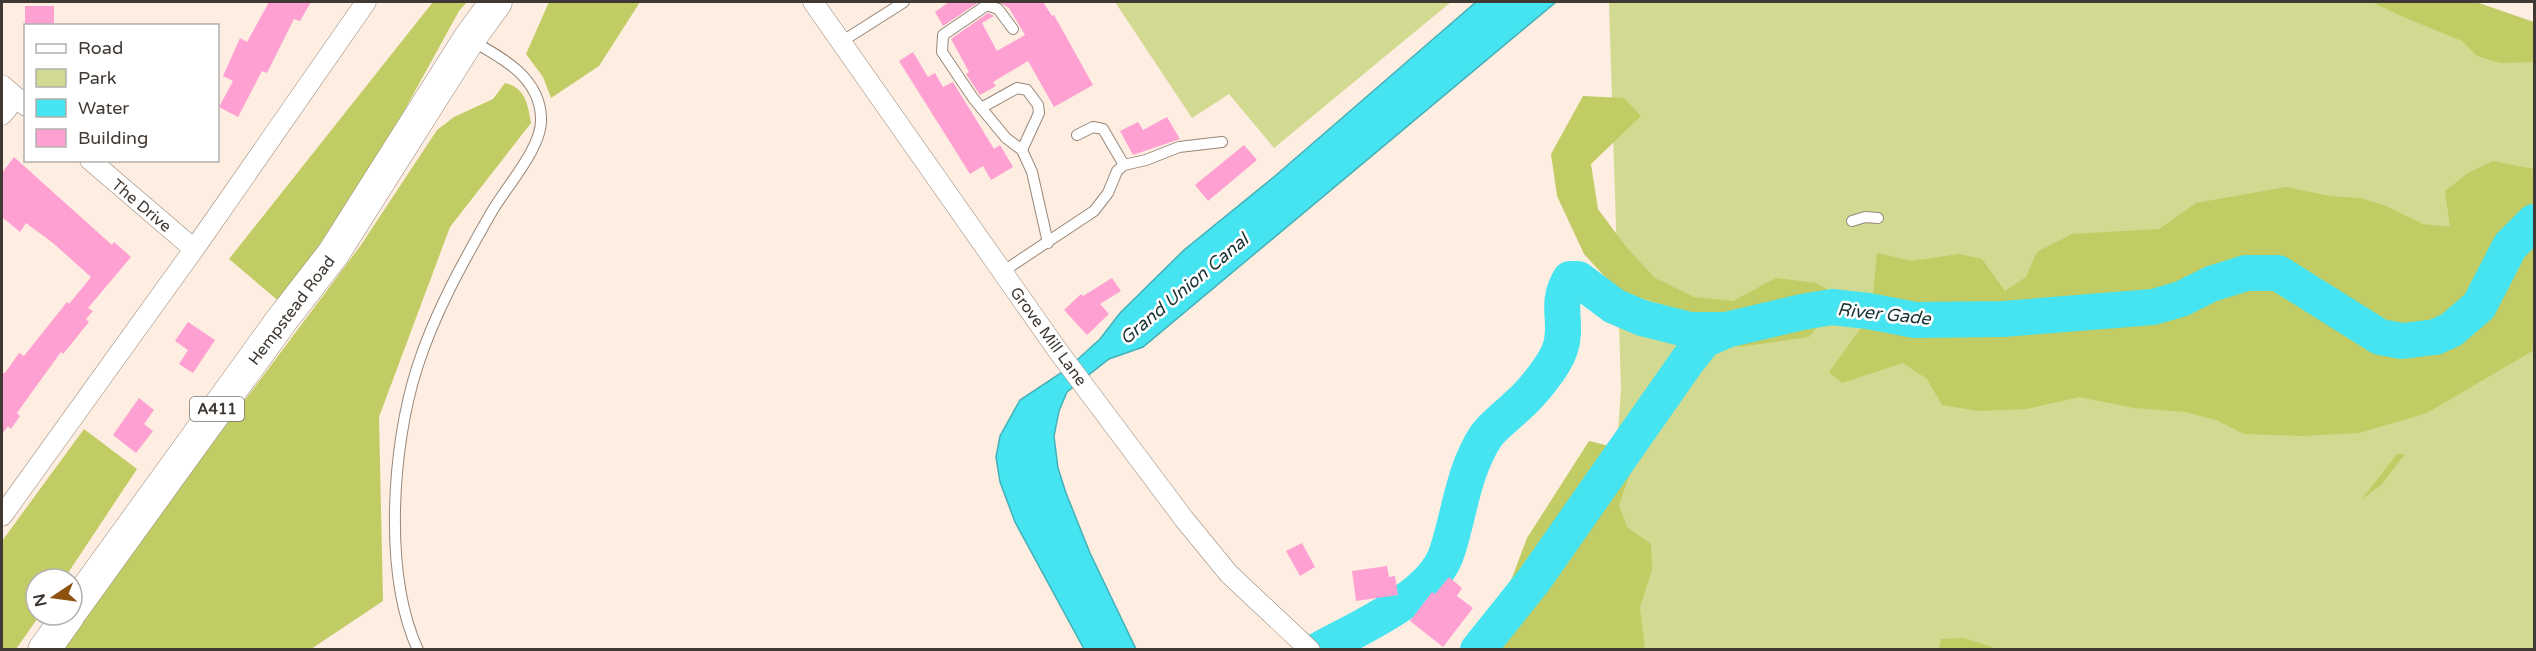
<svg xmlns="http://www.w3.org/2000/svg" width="2536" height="651" viewBox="0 0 2536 651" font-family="'Varela Round',sans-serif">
<rect width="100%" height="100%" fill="#fdeee1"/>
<path fill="#d1da90" d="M1115,2H1451L1274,148L1229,94L1192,118Z
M1609,2H2446L2534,28V649L1602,650L1621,389Z"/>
<path fill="#c1cc65" d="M433,2H467L459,11L387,142L281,303L229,259Z
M549,2H640L599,66L551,98L543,77L526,54Z
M2372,2H2476L2534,22V62L2500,63L2477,56L2462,41L2401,16Z
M505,83C525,88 528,104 531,123L450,227L379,417L383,601L311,649L58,650L361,245L437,130L454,117L493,99Z
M1583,96L1624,98L1641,116L1591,164L1598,209L1627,248L1655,278L1694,297L1733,301L1776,278L1816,283L1827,289L1824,318L1809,337L1739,347L1699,315L1618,291L1584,254L1557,196L1551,154Z
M2493,161L2534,169V350L2427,413L2359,433L2304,436L2244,434L2216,420L2185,412L2134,408L2079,397L2027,409L1979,411L1942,405L1927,379L1903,363L1842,383L1829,372L1861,328L1873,293L1877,253L1911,261L1959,254L1982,259L2005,291L2026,277L2037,252L2072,234L2159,229L2196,203L2286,187L2330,196L2361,198L2386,206L2423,224L2450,227L2445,191L2468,173Z
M84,429L137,469L64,579H36V615H40L16,649H2V541Z
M1589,441L1609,446L1632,468L1619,505L1627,527L1651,544L1652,570L1640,607L1645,649H1498L1517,624L1507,591L1527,538Z
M2397,454H2405L2381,485L2361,500Z
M1963,638L1993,647V649H1939L1941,639Z"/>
<path fill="#46e3f0" stroke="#44b0b7" stroke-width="1.5" d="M1476,2H1556L1143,347L1109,359L1067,392L1059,411L1054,436L1058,468L1066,493L1090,553L1136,649H1084L1015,522L1000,482L996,457L1000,436L1020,400L1067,369L1100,339L1120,313L1184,250L1275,176Z"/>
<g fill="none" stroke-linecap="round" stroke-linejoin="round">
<path stroke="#46e3f0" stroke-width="36" d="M1319,650C1358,628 1433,597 1447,552C1460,512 1463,471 1486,436C1494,425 1507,416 1516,407C1530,395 1554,367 1560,349C1569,323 1554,306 1570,279H1578L1614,306L1642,318L1690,330H1726L1802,312L1832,307L1868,311L1915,320L2003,319L2153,307L2181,299L2211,284L2246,273H2278L2380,337L2402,341L2435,337L2451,330L2479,306L2510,246L2534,222
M1478,650L1534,580L1688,360L1704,340L1726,330"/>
</g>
<path fill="#ffa0d3" d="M269,2H311L300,21L294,19L267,73L262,71L238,117L219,107L233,81L223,76L240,38L247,42Z
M949,2H979L943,26L935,12Z
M999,2H1043L1052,16L1054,15L1093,85L1054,107L1028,61L993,82L996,86L980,95L966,74L969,72L951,39L988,13L994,16L982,23L997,51L1025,35L1009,8Z
M25,6H54V26H25Z
M913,52L928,77L935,73L943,87L953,82L994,149L1000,145L1013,167L991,180L983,166L970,174L899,61Z
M1167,117L1180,139L1133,155L1120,131L1138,122L1143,130Z
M1244,145L1257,160L1208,201L1195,185Z
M14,157L112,245L114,242L131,257L88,308L93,311L86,319L89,322L63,354L61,352L32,392L17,413L20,416L11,429L8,426L2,434V373H5L19,353L24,356L67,302L69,304L91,277L53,243L26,223L20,232L2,217V173Z
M1112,278L1121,291L1100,304L1109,314L1087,335L1064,310L1081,294L1083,296Z
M188,322L215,340L193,373L179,364L188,350L175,341Z
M139,398L154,410L144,424L153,431L136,453L113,435Z
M1302,543L1315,567L1300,576L1286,551Z
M1387,566L1389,577L1395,576L1398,595L1356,601L1352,571Z
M1449,577L1462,588L1457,596L1473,608L1443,647L1410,621L1432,592L1435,594Z"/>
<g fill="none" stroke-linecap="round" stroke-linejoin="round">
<defs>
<path id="lane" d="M1013,29L998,9L987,5L943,35L942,52L973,98L1006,138L1022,150L1032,172L1048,243
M841,42L904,2
M981,108L1017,88L1027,90L1038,105L1039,113L1022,150
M1077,135L1093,127L1103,129L1124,165
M1852,221L1865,217L1878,218
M1002,272L1094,211L1108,193L1117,171L1124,165L1146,160L1179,147L1222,142
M418,650C383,574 392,446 417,368C434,314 463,262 491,213C505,188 543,147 541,118C540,78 503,58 472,41"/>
<path id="street" d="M813,2L1058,351L1184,519L1229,574L1310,650
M2,85L26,106
M2,115L16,98
M90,160L194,249
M2,516L197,245L366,2"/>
<path id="primary" d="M72,610L281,321L333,254L469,39L496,2
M44,650L69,615"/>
</defs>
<use href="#lane" stroke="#988779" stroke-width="12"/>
<use href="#street" stroke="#988779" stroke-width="21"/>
<use href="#primary" stroke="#988779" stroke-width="33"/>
<use href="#lane" stroke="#fff" stroke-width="10"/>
<use href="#street" stroke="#fff" stroke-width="20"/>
<use href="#primary" stroke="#fff" stroke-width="32"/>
</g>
<g text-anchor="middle" stroke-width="5" stroke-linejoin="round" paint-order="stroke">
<rect fill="#fff" stroke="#797470" stroke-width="1.5" x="190" y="397" width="54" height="24" rx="4.5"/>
<g font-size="15" font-weight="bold" fill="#403933">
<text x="217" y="414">A411</text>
</g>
<g font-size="16" fill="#403933" stroke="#fff">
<text transform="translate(142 205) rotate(40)" y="6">The Drive</text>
<text transform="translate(291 310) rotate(-53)" y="6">Hempstead Road</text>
<text transform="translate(1049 336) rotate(54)" y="6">Grove Mill Lane</text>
</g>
<g font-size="18" font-style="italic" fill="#193234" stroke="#fff">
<text transform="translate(1184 289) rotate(-40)" y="6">Grand Union Canal</text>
<text transform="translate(1884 314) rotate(6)" y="6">River Gade</text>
</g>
</g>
<rect width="2536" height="651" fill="none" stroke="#403933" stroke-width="6"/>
<rect x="24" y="24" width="195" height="138" fill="#ffffff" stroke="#b3b0ad" stroke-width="1.5"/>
<rect x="36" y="44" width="30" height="9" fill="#ffffff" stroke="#b3b0ad" stroke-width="1.5"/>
<text x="78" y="54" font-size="18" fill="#403933">Road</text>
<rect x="36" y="69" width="30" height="18" fill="#d1da90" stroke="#b3b0ad" stroke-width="1.5"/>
<text x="78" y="84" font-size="18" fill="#403933">Park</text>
<rect x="36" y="99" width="30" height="18" fill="#46e3f0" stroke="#b3b0ad" stroke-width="1.5"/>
<text x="78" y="114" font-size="18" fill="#403933">Water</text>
<rect x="36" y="129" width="30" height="18" fill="#ffa0d3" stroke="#b3b0ad" stroke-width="1.5"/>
<text x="78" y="144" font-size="18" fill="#403933">Building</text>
<g transform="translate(54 597) rotate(257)"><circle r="28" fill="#ffffff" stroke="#b3b0ad" stroke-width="1.5"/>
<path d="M0-4.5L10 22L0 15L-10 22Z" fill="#8c510f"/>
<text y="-9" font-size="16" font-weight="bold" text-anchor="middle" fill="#403933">N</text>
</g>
</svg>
